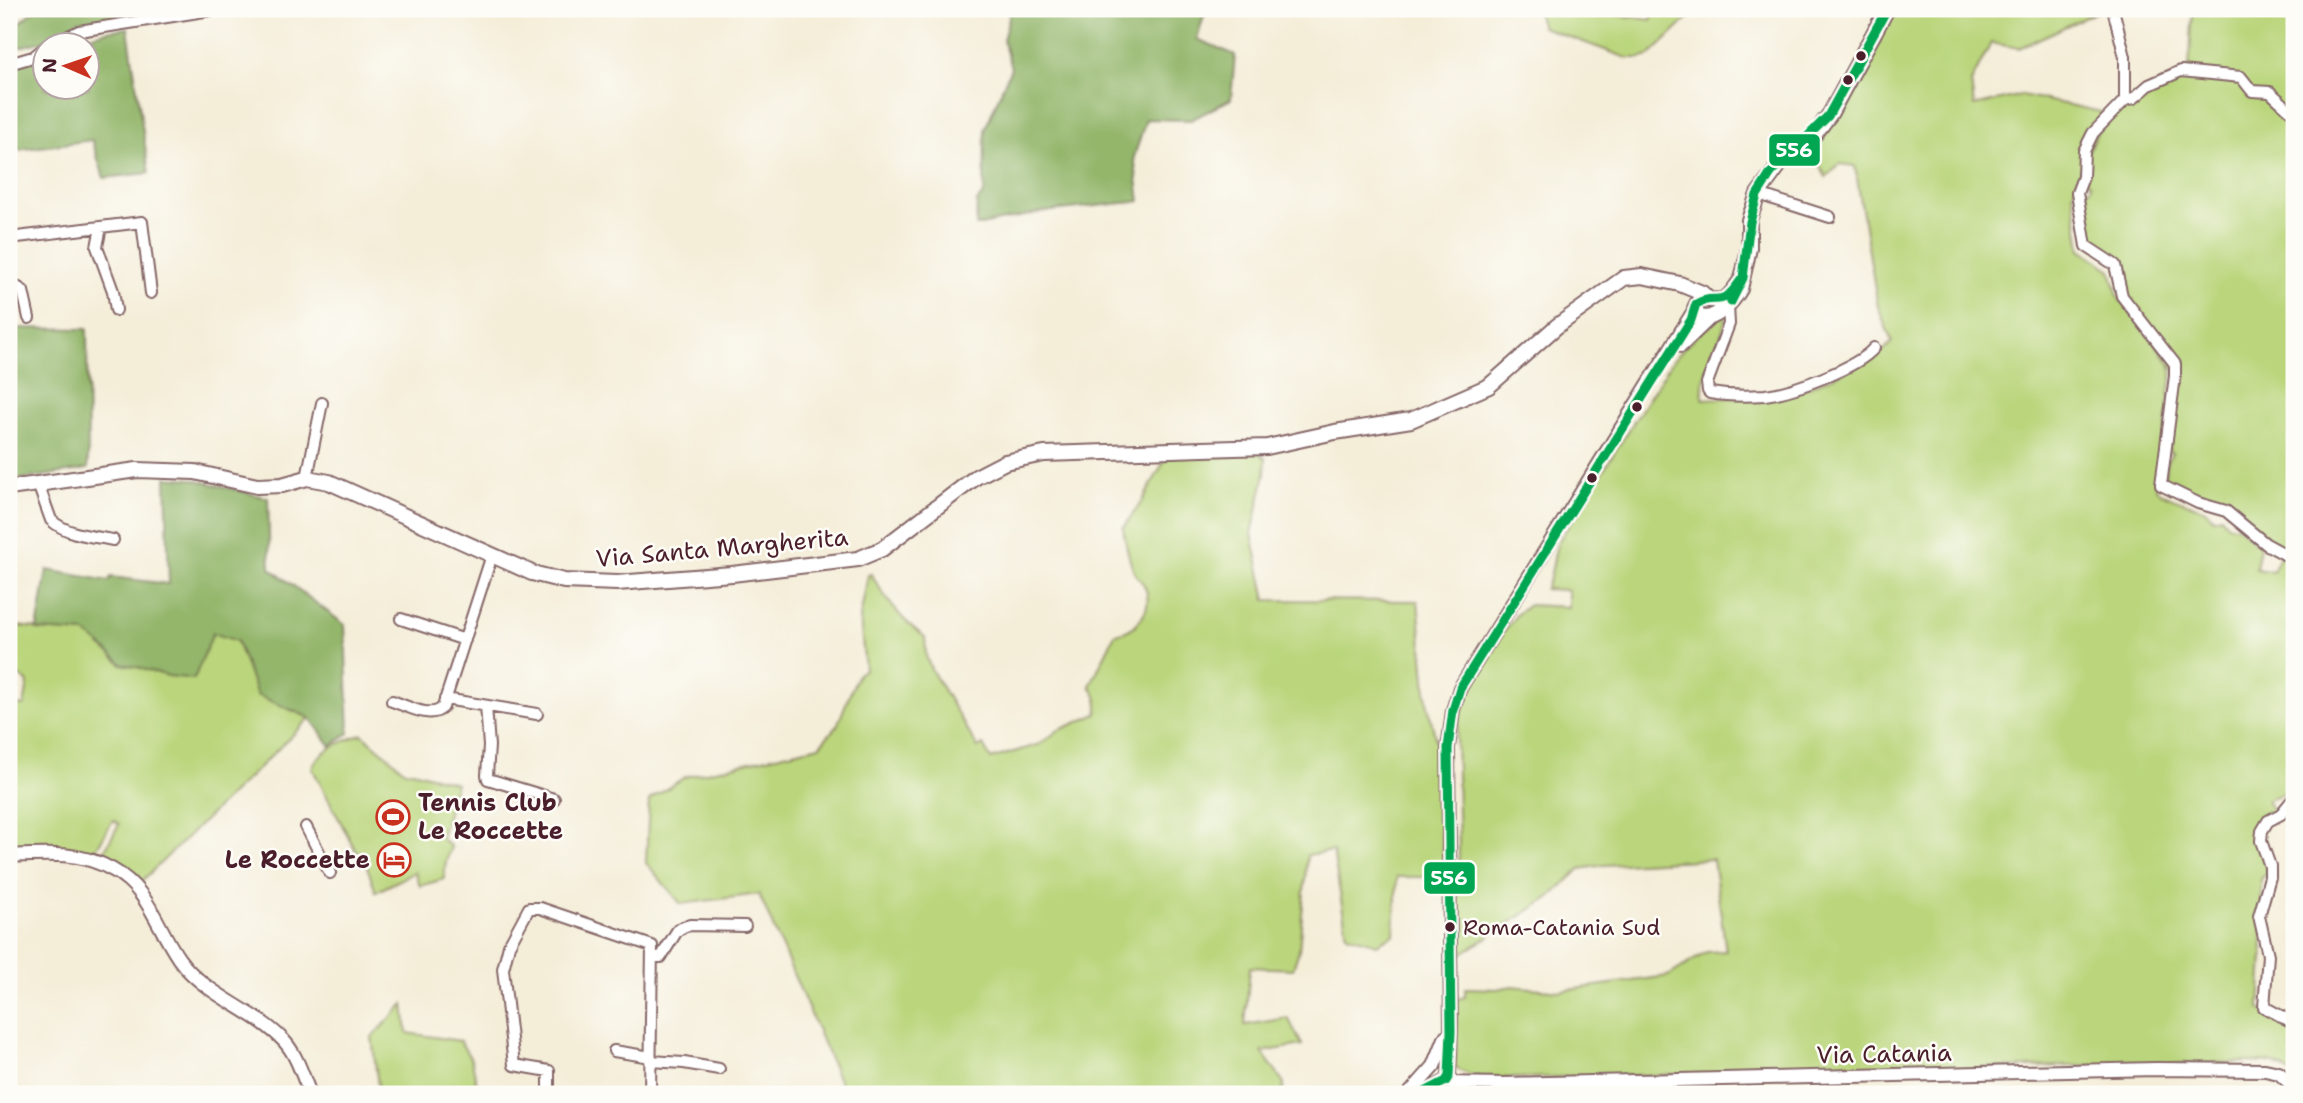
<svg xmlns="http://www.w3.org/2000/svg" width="2303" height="1103" viewBox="0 0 2303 1103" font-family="'Shantell Sans',sans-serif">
<rect width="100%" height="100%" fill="#fdfcf7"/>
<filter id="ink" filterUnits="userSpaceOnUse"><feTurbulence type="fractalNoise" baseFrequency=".0143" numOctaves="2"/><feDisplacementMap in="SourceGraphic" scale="14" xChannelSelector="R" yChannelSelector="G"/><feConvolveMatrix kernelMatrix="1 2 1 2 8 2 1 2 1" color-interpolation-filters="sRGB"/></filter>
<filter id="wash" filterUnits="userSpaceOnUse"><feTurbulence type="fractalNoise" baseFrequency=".00686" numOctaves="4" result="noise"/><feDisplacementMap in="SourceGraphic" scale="28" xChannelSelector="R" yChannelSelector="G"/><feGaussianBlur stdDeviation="1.57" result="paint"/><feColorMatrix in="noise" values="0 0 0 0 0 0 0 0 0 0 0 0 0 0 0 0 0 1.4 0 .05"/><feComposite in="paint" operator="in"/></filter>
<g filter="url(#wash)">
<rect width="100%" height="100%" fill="#f4edd8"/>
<path fill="#bad57b" stroke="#827a53" stroke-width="2" d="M1536,9H1575L1651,20L1654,9H1698L1649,56L1640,58H1627L1542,27Z
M1893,9H2103L2019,48L1991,43L1971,82L1974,106L2022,95L2106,113L2080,170L2073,194L2081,249L2111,270L2118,297L2170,363L2172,372L2163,450L2158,459L2161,463L2156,489C2162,497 2194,504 2205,510C2208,512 2211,515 2213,518L2221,516L2228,525L2237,526L2260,546L2256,569L2273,572L2280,555L2294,558V789L2267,800L2274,814L2256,834L2267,873L2261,879V885L2263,955L2260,1009L2294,1026V1077C2284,1066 2274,1063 2260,1062L1515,1078C1497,1078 1469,1080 1455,1067L1457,999L1465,997V988L1497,989L1512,986L1560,991L1668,976L1707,952L1726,951L1713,859L1604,865L1580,869L1549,898L1497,931L1490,932V936L1459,955H1456L1459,848L1456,737C1460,712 1465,691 1478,669L1481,668L1483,663L1482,661L1517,614L1529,605L1568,607V590L1545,589C1554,574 1552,558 1558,542L1671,363L1685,346L1726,310C1726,341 1699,368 1703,399L1768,396L1806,388L1874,359L1892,342L1878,307L1855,166L1839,164L1826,177L1809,145L1861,66L1866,69L1869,63L1865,60L1874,44L1878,46L1880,42L1878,37Z
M2193,9H2294V551L2291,552L2274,543L2224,505L2201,501L2164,481L2167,461L2172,453L2169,452L2178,374L2124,295L2116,262L2088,242L2080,192L2090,189L2091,185L2086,179L2087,151L2097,132L2126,104L2135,103L2151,88L2189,69Z
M1258,452L1266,459L1265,474L1252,534L1266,600L1418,601L1427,702L1442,767L1443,877H1397L1394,935L1377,944L1347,935L1333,851L1307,855L1299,950L1293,969L1250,967L1245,1025L1288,1018L1302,1045L1262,1052L1284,1083L1282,1094H845L759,894L681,904L646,863L649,800L685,777L819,746L837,726L858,674L865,669L860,618L868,575L871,574C886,600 901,620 925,637L926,656L931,669L978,748L983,745L991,759L1040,744L1059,730L1097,714C1100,703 1096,695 1090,686L1115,634C1138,631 1155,607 1144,585C1141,580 1136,577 1134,572C1128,559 1126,542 1123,528L1143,500L1168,454Z
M16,626L85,633L95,640L122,664L133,666L213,632L237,641L257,695L310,718L141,882L129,871L101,857L119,824L113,820L93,855L50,848L9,850V704L24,706L28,683L9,667V652Z
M362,734L405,771H413L456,783L441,838L451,847L446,862L444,879L420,886L415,872L376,892L362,852L357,853L312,768C319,749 344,741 362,734Z
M404,1004L407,1033L460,1041L472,1061L476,1081L484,1094H379L372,1037Z"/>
<path fill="#93b66b" stroke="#6e6a4b" stroke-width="2" d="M36,9H163L9,50V32Z
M1011,9H1206L1197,39L1235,55L1231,99L1191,120L1146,119L1134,157L1140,201L1043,212L976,226L977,202L984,194L985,129L1011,68L1003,40Z
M128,28L149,173L104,178L92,140L9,151V67L45,50L46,88H88V46L57,45L107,31Z
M9,328L87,329L88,469L9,481Z
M166,477L193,479L268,498L270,568L345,625L349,733L331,746L310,718L257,695L237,641L213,633L194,679L168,676L133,666L122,664L95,640L85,633L37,630L47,570L109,581L111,577L169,584Z"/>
</g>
<g filter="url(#ink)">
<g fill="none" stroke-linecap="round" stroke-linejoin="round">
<defs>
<path id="minor" d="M2113,9L2125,57V100L2093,133L2084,151L2083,177L2077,193L2086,246L2115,265L2122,296L2175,364V376L2161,485L2198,503L2226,511L2266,544L2288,556L2294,554
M47,46L79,31L217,9
M9,64L33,57L46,47
M2125,100L2134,98L2149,85L2181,71L2241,77L2252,91L2270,92L2294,114
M1758,194L1830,217
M101,227L97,247L113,291L116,310
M9,238L142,222L151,293
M9,282L23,291L29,318
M1728,306L1729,324L1707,383L1708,391L1710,393C1727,396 1748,396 1765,395C1792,392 1857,368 1874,348
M307,478L322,403
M38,484L51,520C67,535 92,536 113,540
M401,619L465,640
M445,699L537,714
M392,701C407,706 432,720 443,707L492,555
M486,706L489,746L487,775L488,779L554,799
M2294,798L2281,814L2268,821L2262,831L2261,841L2270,866V877L2259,916L2268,955L2264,1007L2294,1023
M306,827L330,873
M652,957H661L677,931L683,927L690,925L745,926
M614,1051L651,1057
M650,1061L684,1063L719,1069
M549,1094V1071L514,1065L503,969L509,945L529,908H540L652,946L650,1094"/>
<path id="tertiary" d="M1681,346L1711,317
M9,856C45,854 81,851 113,870C149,889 157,928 179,959C205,996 254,1009 284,1041C297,1055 303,1077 310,1094
M1443,1083L1504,1084L2156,1069L2265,1070L2279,1073L2294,1087
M1409,1094L1434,1066L1446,1036
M1421,1094L1446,1081L1449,1076L1451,1031L1448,748L1453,710L1460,688L1695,309"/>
<path id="secondary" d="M1741,280C1728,299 1726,303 1704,299L1698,302L1695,308L1698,316C1714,324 1732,302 1740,289L1749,248V220L1758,194L1780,164L1814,135L1830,114L1887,9
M9,488L137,470L195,472L257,486L282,485L307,478L329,482L532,573L564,581L617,583L732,574L858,559L882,549L976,477L1005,462L1044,454L1267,447L1335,432L1411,420L1489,386L1557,326L1624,278L1642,276L1680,284L1702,293L1708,299"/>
</defs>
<use href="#minor" stroke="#866768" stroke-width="14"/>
<use href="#tertiary" stroke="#866768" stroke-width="16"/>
<use href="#secondary" stroke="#866768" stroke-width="18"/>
<use href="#minor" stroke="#fff" stroke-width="10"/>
<use href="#tertiary" stroke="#fff" stroke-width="12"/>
<use href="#secondary" stroke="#fff" stroke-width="14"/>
<defs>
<path id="bus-1" d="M1731,302L1743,278L1750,222L1757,195L1771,173L1828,116L1887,9
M1421,1094L1446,1081L1449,1076L1451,1031L1448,748L1453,710L1460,688L1691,320L1696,304C1718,291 1719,312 1741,280"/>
</defs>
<use href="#bus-1" stroke="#fdfcf7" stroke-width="14"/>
<use href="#bus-1" stroke="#00a651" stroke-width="9"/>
</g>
</g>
<defs>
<symbol id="stadium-ring" viewBox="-11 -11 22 22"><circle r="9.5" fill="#fdfcf7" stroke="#c8321e" stroke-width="1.5"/><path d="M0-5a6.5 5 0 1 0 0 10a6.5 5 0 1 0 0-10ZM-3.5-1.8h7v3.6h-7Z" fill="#c8321e"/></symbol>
<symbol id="hotel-ring" viewBox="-11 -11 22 22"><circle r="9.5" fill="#fdfcf7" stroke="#c8321e" stroke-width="1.5"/><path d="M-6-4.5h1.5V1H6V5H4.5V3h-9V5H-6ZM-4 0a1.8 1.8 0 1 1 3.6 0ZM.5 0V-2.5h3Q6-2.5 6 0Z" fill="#c8321e"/></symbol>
</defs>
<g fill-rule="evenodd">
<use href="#stadium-ring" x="374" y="798" width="38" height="38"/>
<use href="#hotel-ring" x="375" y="841" width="38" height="38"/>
</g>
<g fill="#4a1f2b" stroke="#fdfcf7" stroke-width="2.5">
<circle cx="1861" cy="56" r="6"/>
<circle cx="1848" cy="80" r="6"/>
<circle cx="1637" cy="407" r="6"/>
<circle cx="1592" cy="478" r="6"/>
<circle cx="1450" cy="927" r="6"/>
</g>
<g text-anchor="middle" stroke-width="5" stroke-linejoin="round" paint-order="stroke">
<g font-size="22" fill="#4a1f2b" stroke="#fdfcf7" text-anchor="start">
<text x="1463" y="935">Roma-Catania Sud</text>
</g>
<g font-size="24" fill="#4a1f2b" stroke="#fdfcf7">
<text transform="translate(722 548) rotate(-5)" y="8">Via Santa Margherita</text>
<text transform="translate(1884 1054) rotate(-1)" y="8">Via Catania</text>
</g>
<g font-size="24" font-weight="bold" fill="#4a1f2b" stroke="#fdfcf7" text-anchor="start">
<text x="418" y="811">Tennis Club<tspan x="418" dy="28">Le Roccette</tspan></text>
<text x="370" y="868" text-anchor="end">Le Roccette</text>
</g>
</g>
<g stroke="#fdfcf7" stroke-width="2.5">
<rect x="1768" y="133" width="53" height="34" rx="7" fill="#00a651"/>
<rect x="1423" y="861" width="53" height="34" rx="7" fill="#00a651"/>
</g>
<g font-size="19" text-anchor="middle" font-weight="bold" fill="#fff">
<text x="1794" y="157">556</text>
<text x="1449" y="885">556</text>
</g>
<rect width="2303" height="1103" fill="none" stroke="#fdfcf7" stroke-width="35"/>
<g transform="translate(66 66) rotate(272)"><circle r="33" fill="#fdfcf7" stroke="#b5a4a5" stroke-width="2"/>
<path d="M0-5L12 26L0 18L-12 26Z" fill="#c8321e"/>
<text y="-10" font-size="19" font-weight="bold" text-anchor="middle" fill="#4a1f2b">N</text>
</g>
</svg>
